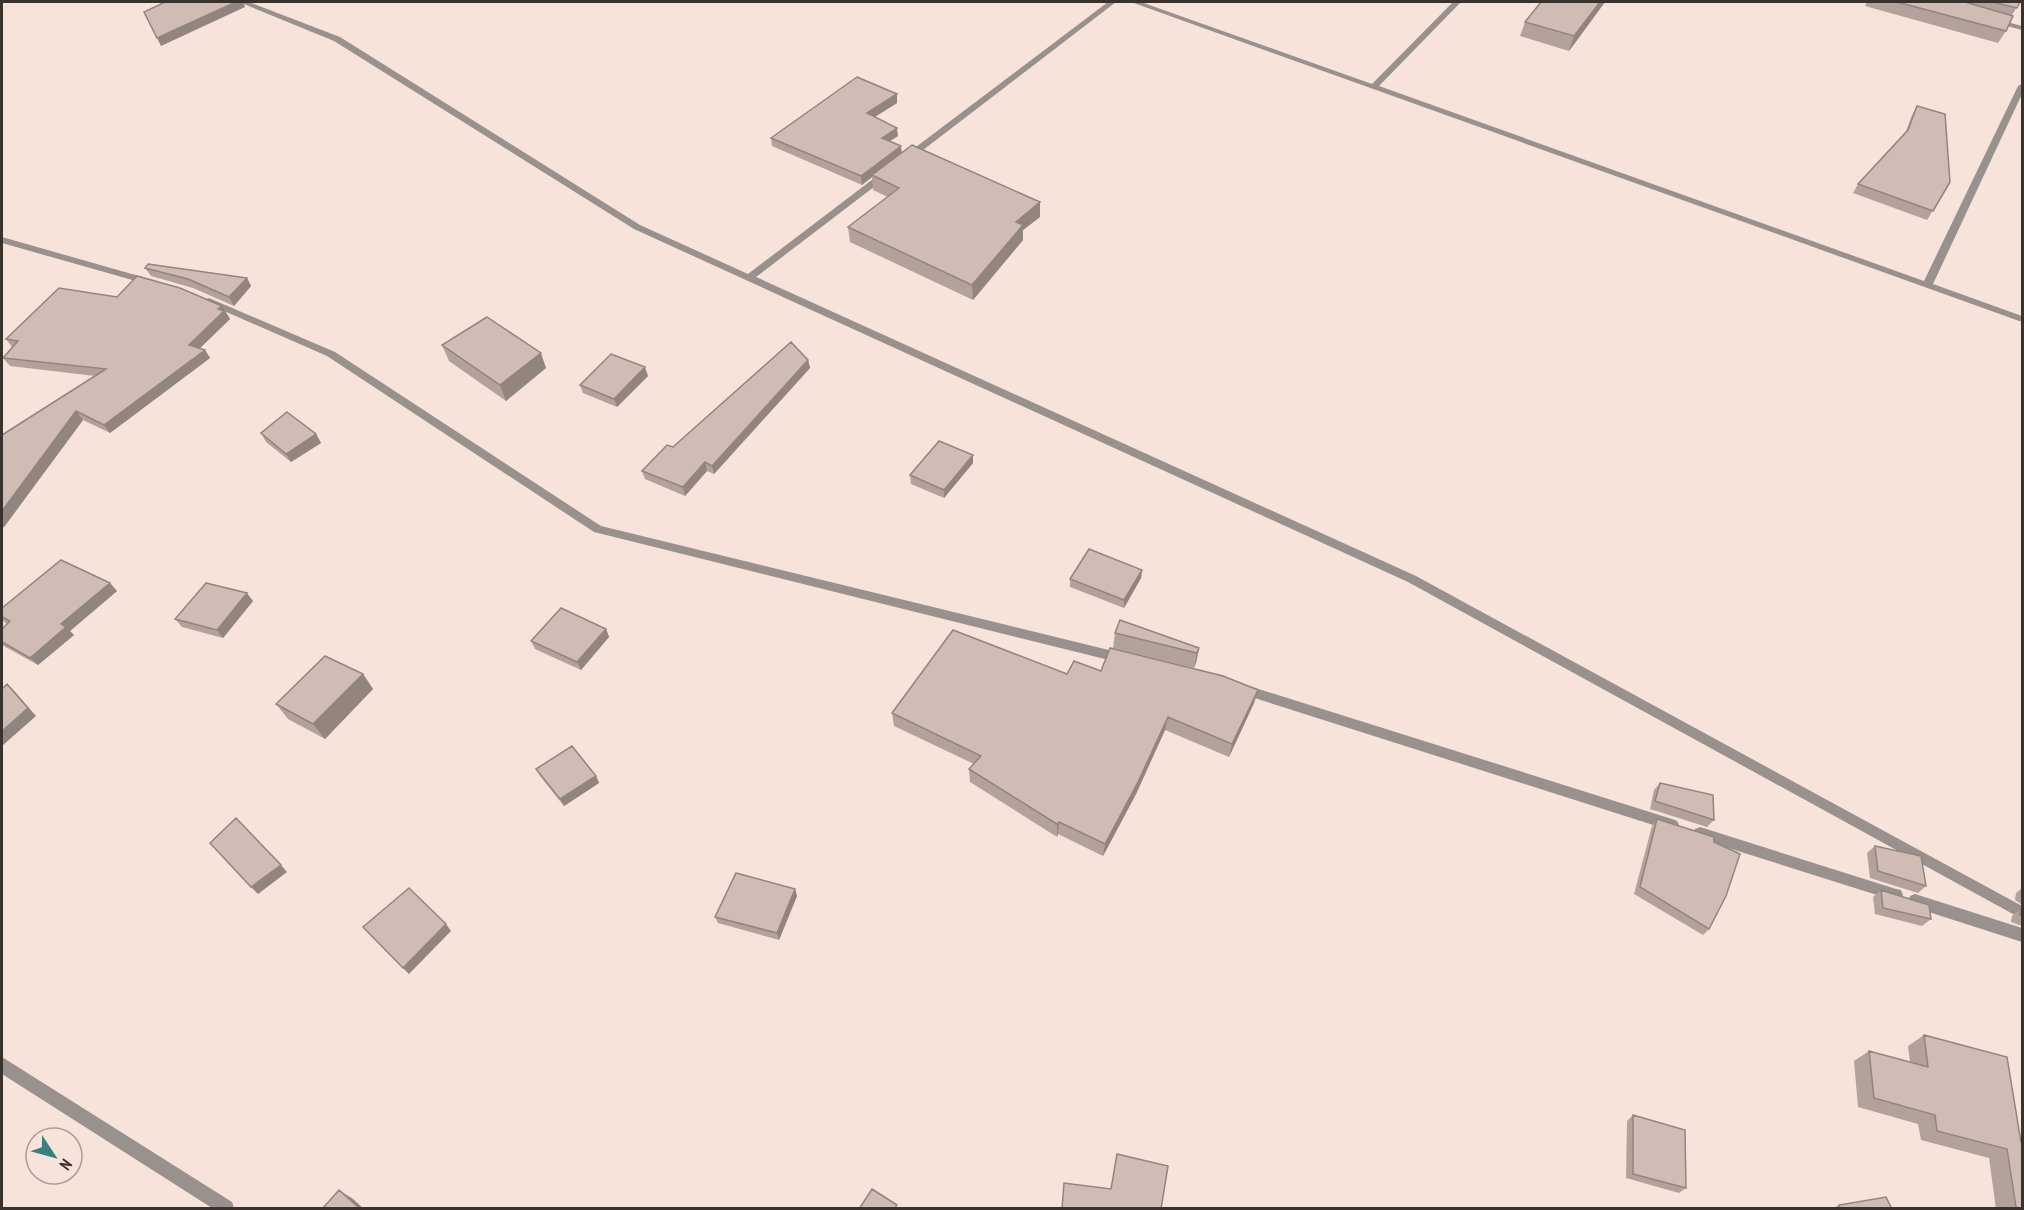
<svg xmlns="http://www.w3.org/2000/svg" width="2024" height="1210" viewBox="0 0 2024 1210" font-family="'PT Sans Narrow',sans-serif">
<rect width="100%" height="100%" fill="#f8e3da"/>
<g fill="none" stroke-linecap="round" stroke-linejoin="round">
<path fill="#99918d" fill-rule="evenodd" d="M239,2H249L340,37L640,225L748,274L881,173H887V177L756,277L1416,576L2022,906V919L1408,582L634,229L334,41Z
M1108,2H1116L910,160H904V156Z
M1131,2H1141L1372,84L1453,2H1461L1379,86L1924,281L2018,86L2022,84V94L1933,284L2022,316V322Z
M1992,18L2022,26V30L1992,22Z
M2,237L153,280L155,282L150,285L2,243Z
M209,298L335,352L601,526L1121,653L1125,654L1127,658L1125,662L1121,663L594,532L327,356L206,303V299Z
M1243,684L1672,819L1677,821L1679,825L1677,829L1672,831L1239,693L1237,689L1239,685Z
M1700,827L1896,889L1901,890L1903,895L1901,900L1896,901L1700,839L1695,837L1693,833L1695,829Z
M1915,894L2022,928V942L1910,906L1908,901L1910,896Z
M2,1057L232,1202L234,1208H212L2,1074Z"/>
</g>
<path fill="#b3a29b" d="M1541,2H1605L1569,51L1520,36L1525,22Z
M1867,2H2020L2012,15L2006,31L1998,43L1865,6Z
M897,94V103L875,117L898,136L890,141L902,153L1040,217L1023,230V240L973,300L850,242L848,227L888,197L873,190L872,177L862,185L772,146L771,138Z
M1917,106L1950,182L1927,220L1853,193L1858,184L1905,134L1912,115Z
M145,268L247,278L251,286L234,306L193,288L151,276Z
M117,297L222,306L230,319L200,348L205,350L210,358L110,433L83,420L4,527L2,528V435L95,376L10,366L3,358L12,347L6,339Z
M442,345L546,368L506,401L449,361Z
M808,360L810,368L714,474L707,471L685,496L645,479L642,471L673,447Z
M648,376L617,407L583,393L580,385Z
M261,433L316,434L321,443L291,462L266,442Z
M973,463L944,498L911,484L910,475Z
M1142,570L1141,578L1124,608L1070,587V579Z
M117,591L70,631L74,635L38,665L2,645V629L7,624L2,620V608Z
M253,601L223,638L182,627L175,619Z
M606,629L609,637L581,670L535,649L531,641Z
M1115,633L1199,648L1196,663L1194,668L1113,648Z
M1101,671L1258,690L1254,703L1229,757L1165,730L1136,794L1103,856L1058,834L1057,837L970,782L969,769L974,764L894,726L892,713L1067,674Z
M363,674L373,689L325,739L288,719L276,704Z
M536,769L596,776L599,783L564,806L540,776Z
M1660,783L1714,820L1707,827L1650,809L1654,790Z
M1657,819L1709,929L1703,935L1634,894L1652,826Z
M1875,846L1926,886L1918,893L1870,878L1867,853Z
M2022,888V905L2015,900L2016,893Z
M795,889L797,896L779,940L718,923L715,917Z
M1881,890L1931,919L1922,926L1875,914L1873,897Z
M2021,909L2022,910V926L2011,922L2012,916Z
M1924,1035L2007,1057L2022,1209H1996L1989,1158L1921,1140L1918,1124L1858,1107L1854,1061L1869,1051L1910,1062L1908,1046Z
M1633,1115L1686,1188L1679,1193L1626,1178L1627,1121Z
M1839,1205L1892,1209H1832Z"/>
<path fill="#92847e" d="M236,2H243L245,7L161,46L157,38Z
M1600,2H1605L1569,51L1574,36Z
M897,94V103L868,121L867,113Z
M897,128L898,136L882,146V138Z
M901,146L902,155L872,175V177L862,185L861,176Z
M1040,202V217L1023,230V240L973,300L972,285L1016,222Z
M247,278L251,286L234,306L229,297Z
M222,306L230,319L195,353L189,345Z
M205,350L210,358L110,433L104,425Z
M541,353L546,368L506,401L500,385Z
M808,360L810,368L714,474L712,466Z
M645,367L648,376L617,407L614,399Z
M76,411L83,420L4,527L2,528V511Z
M316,434L321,443L291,462L286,454Z
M973,455V463L944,498V490Z
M705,462L707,471L685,496L683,487Z
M1142,570L1141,578L1124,608V600Z
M110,583L117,591L70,631L74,635L38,665L30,658L61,624Z
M247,593L253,601L223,638L217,630Z
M606,629L609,637L581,670L577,662Z
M1199,648L1196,663L1194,668L1197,653Z
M363,674L373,689L325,739L313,724Z
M7,684L15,692L36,716L2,746V731Z
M1258,690L1254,703L1229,757L1232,744Z
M1168,717L1165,730L1136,794L1103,856L1105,844Z
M596,776L599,783L564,806L560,799Z
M1059,822L1058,834L1057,837V824Z
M281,865L287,872L258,894L251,887Z
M795,889L797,896L779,940L777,933Z
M446,924L451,931L409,974L403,968Z
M339,1190L353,1199L364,1209H360Z"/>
<path fill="#d0bcb4" stroke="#92847e" stroke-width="1.5" d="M165,2H236L157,38L144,12Z
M1541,2H1600L1574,36L1525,22Z
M1897,2H1965L2013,16L2006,31Z
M1993,2H2020L2017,8Z
M857,77L897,94L867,113L897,128L882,138L901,146L861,176L771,138Z
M1917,106L1945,114L1950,182L1933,211L1858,184L1908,130Z
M912,145L1040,202L1016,222L1023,225L972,285L848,227L899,188L872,175Z
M148,264L247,278L229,297L188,279L145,268Z
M137,276L180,288L222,306L218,309L224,311L189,345L205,350L104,425L76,411L2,511V435L106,369L3,358L18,341L6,339L59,288L117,297Z
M487,317L541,353L500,385L442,345Z
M791,342L808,360L712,466L705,462L683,487L642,471L667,445L673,447Z
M611,354L645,367L614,399L580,385Z
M287,412L316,434L286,454L261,433Z
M939,441L973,455L944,490L910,475Z
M1089,549L1142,570L1124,600L1070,579Z
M61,560L110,583L61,624L66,627L30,658L2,642V629L10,621L2,617V608Z
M206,583L247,593L217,630L175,619Z
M561,608L606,629L577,662L531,641Z
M1120,620L1199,648L1197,653L1115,633Z
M953,630L1067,674L1074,661L1101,671L1110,648L1223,676L1258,690L1232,744L1168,717L1138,782L1105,844L1059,822L1057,824L969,769L981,756L892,713Z
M325,656L363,674L313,724L276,704Z
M7,684L28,708L2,731V689Z
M572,746L596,776L560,799L536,769Z
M1660,783L1713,795L1714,820L1655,801Z
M236,818L281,865L251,887L210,843Z
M1657,819L1714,837V842L1740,854L1726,896L1709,929L1640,887Z
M1875,846L1921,856L1926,886L1878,871Z
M736,873L795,889L777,933L715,917Z
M409,888L446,924L403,968L363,927Z
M1881,890L1929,905L1931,919L1883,908Z
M2021,909L2022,910V916L2020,915Z
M1924,1035L2007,1057L2021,1142H2022V1209L2016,1207L2007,1149L1937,1131L1935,1115L1874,1098L1869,1051L1928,1067Z
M1633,1115L1685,1130L1686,1188L1633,1174Z
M1117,1154L1168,1166L1161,1209H1062L1064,1183L1111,1189Z
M872,1189L897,1205L894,1209H859Z
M339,1190L360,1209H322Z
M1886,1197L1892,1209H1840L1839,1205Z"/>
<rect width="2024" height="1210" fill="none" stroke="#3a322f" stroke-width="6"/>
<g transform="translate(54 1156) rotate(126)"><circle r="28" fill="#f8e3da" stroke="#ac9c96" stroke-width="1.5"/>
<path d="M0-4.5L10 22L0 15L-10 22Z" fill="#38817f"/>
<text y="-9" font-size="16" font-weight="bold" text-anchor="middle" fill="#3a322f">N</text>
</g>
</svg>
